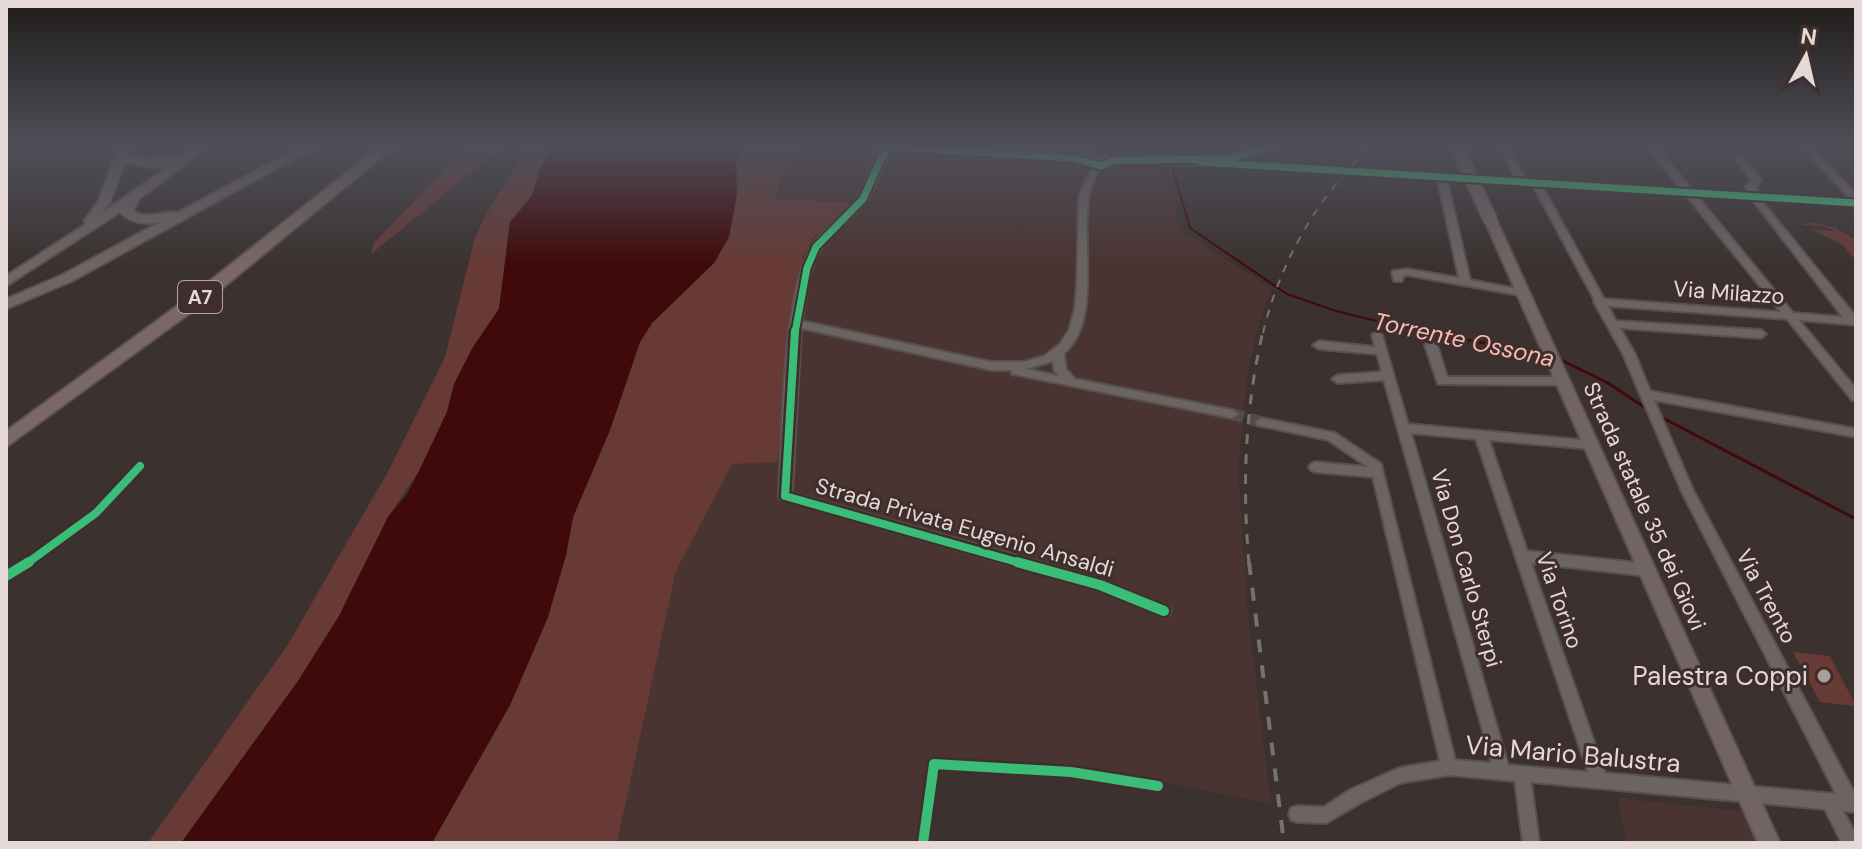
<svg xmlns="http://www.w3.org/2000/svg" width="1862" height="849" viewBox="0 0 1862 849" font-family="'DM Sans',sans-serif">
<rect width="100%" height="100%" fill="#3b3230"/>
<path fill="#4a3431" d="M796,146H1156L1157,158L1174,193L1176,218L1182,231L1271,288L1257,329L1247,377L1238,470L1248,616L1271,804L1141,777L931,761L920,843H617L678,562L732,463L795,297L800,269L808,244L850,204L774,199Z
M1618,798L1755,813L1769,843H1626Z"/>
<path fill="#673a36" d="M467,146H504L371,254L374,243Z
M528,146H548L532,196L510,222L499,309L473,347L454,384L447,412L419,471L388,517L339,616L298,681L181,843H148L287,646L390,468L445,357L474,241L484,218Z
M743,146H796L774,199L851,203L813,238L803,257L777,462L732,464L676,571L617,843H432L510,705L548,617L566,555L573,517L610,430L640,342L652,323L714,263L729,237L737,194L738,172L735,163Z
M1811,222L1836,228L1856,240V261L1843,245L1812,230L1835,231L1824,226L1801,225Z
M1793,652L1830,656L1856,706L1820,702Z"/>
<path fill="#40090a" d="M553,146H743L735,163L737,194L729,237L714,263L652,323L640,342L610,430L573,517L566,555L548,617L510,705L432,843H181L298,681L339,616L388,517L407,494L419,471L447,412L454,384L473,347L499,309L510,222L532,196L540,169Z"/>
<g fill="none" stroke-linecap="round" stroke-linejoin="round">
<path stroke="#40090a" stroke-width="2" d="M1166,146L1190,228L1287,294L1336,311L1425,333"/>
<path stroke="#40090a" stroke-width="3" d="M1417,331L1546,354
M1557,358L1608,383L1647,409
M1661,417L1856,519"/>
<path stroke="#544b49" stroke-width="10" stroke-dasharray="10 5" stroke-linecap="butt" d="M1339,171L1362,172"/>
<path stroke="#544b49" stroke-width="12" stroke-dasharray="12 6" stroke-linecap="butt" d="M1232,414L1261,422"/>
<defs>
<path id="minor" d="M887,146H897C881,162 879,181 867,199C856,215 841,225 828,239C808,260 806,294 802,321L991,362H1024L1044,356L1060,344L1069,330L1075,308L1077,284L1079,197L1086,179L1100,157L1103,156L1107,159C1100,169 1093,179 1090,192C1079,235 1103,322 1064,353L1066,369L1075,379L1232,410L1238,414L1232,418L1012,374L1011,370H991L801,328L792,493L1100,579L1169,607L1171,611L1169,615L1164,617L1159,615L1097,590L780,499L779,496C782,437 782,377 791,318C795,294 799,269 811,248C822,228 845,217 858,199C869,182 871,160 887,146ZM1053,361L1054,370L1059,376L1026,369Z
M1500,146H1508L1526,180L1681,189L1647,146H1656L1692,190L1749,193L1746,187L1751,180L1737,160L1741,157L1744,158L1761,180L1756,187L1759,194L1851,200L1801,146H1810L1856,194V206L1761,200L1856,317V325L1799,320L1856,389V401L1852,400L1787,319L1608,306L1616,321L1761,330L1766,334L1761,338L1620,328L1635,354L1650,391L1856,429V437L1654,400L1693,490L1856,796V812L1843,811L1856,835V843H1842L1825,809L1531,782L1539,843H1523L1515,781L1449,775L1400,783L1362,802L1326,823L1297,822L1291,820L1289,814L1291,808L1297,806L1324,807L1350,790L1399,768L1440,761L1373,477L1315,472L1311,470L1309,467L1311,464L1315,462L1368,467L1328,440L1257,425L1255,422L1261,418L1335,433L1381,464L1455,760L1492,763L1384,380L1338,383L1332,379L1338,375L1382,372L1377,354L1319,349L1313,345L1319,341L1375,347L1372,335L1377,331L1382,335L1408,424L1591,441L1597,445L1591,449L1489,440L1527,551L1648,564L1653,566L1655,570L1653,574L1648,576L1531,563L1605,773L1836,794L1681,490L1623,354L1594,302L1595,301L1533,185L1447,180L1470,280L1528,291L1529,293L1528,295L1524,296L1407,275L1403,276L1402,281H1394L1392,273L1393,271L1407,269L1459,278L1438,180L1362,175L1357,172L1359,170L1516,179ZM1542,186L1686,195L1781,312L1604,299ZM1697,196L1752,199L1843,317L1793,313ZM1411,433L1476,439L1588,772L1508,765Z
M1201,159L1339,168L1344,171L1339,174L1198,164L1197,162Z
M1431,341L1437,345L1447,377H1563L1569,381L1563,385L1438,384L1425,345Z"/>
<path id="major" d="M119,146H131L130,150L134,158C152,160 169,158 186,153C198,149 194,146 210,146L139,199L133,211C149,221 162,209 177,213L302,146H317L72,281L6,309V299L62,275L160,222C145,225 131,224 120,212L6,286V276L86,224L84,221L98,202ZM125,162L156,168L173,163L102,213L110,202Z
M920,146H983L1081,152L1083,147H1091L1092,154L1096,156L1201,158L1236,154L1261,146H1277C1239,175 1172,162 1128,162C1117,161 1106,163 1096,163L1084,159L926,150Z
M1491,217L1497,221L1780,843H1758L1485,221Z"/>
<path id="highway" d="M380,146H395L208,300L6,447V431L196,292Z"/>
</defs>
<use href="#minor" stroke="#58504f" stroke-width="4"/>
<use href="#major" stroke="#58504f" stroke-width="4"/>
<use href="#highway" stroke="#58504f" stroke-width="4"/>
<use href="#minor" fill="#6b6463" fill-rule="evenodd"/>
<use href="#major" fill="#716463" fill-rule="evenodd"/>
<use href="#highway" fill="#7b6866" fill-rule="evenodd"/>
<path stroke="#777170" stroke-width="2" stroke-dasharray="8 8" stroke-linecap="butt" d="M1263,333C1279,264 1319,193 1372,146"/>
<path stroke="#777170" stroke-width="3" stroke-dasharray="10 10" stroke-linecap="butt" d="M1249,564C1242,485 1245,408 1263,331"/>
<path stroke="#777170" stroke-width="4" stroke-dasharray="13 13" stroke-linecap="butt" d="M1249,562L1284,843"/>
<defs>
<path id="major-bridge" d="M1456,146L1491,221"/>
</defs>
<use href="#major-bridge" stroke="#58504f" stroke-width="16" stroke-linecap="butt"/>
<use href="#major-bridge" stroke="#716463" stroke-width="13"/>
<defs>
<path id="cycleway-far2" d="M1150,159L1227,160L1271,146
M1201,162L1856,203
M795,333L807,268L816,247L863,199L880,161L891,147L1072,158L1101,166L1114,160H1161"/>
<path id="cycleway-far1" d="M795,331L785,496L1024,564
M26,564L96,513L140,466"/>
<path id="cycleway" d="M1017,562L1100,585L1164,611
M6,576L29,562
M923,843L934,764L1071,772L1158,786"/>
</defs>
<use href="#cycleway-far2" stroke="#3f2e2c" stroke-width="11"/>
<use href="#cycleway-far1" stroke="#3f2e2c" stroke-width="13"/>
<use href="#cycleway" stroke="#3f2e2c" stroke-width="15"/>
<use href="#cycleway-far2" stroke="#3abd76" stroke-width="7"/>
<use href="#cycleway-far1" stroke="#3abd76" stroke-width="8"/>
<use href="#cycleway" stroke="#3abd76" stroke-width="10"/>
</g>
<linearGradient id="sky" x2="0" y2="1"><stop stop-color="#201c1a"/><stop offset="0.55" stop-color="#4f4f59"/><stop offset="1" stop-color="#4f4f59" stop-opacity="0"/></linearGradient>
<rect width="1862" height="265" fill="url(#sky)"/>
<circle fill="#aa9f9d" stroke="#3f2e2c" stroke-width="3" cx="1824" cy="676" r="8"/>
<g text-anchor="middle" stroke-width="6" stroke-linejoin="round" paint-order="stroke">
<rect fill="#3f2e2c" stroke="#b3a6a4" stroke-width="2" x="178" y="281" width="44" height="32" rx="6"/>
<g font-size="20" font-weight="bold" fill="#e5d9d8">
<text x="200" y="304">A7</text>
</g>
<g font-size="22" fill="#e5d9d8" stroke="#3f2e2c">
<text transform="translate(1729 292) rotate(4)" y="8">Via Milazzo</text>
<text transform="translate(1645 506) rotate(66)" y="8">Strada statale 35 dei Giovi</text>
<text transform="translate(965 527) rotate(16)" y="8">Strada Privata Eugenio Ansaldi</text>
<text transform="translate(1467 568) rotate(74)" y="8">Via Don Carlo Sterpi</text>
<text transform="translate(1767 596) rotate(62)" y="8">Via Trento</text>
<text transform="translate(1560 600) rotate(71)" y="8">Via Torino</text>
</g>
<g font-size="24" font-style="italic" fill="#f7bab3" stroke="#3f2e2c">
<text transform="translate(1464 340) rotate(12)" y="8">Torrente Ossona</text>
</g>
<g font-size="26" fill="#e5d9d8" stroke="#3f2e2c" text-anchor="end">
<text x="1808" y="685">Palestra Coppi</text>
</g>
<g font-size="26" fill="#e5d9d8" stroke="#3f2e2c">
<text transform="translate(1573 754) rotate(5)" y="9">Via Mario Balustra</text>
</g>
</g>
<rect width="1862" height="849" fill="none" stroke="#e5d9d8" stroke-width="16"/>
<g transform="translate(1806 56) rotate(8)" stroke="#3f2e2c" stroke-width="6" paint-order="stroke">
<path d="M0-6L14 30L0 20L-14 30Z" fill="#e5d9d8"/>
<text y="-12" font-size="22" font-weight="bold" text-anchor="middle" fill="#e5d9d8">N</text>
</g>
</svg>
